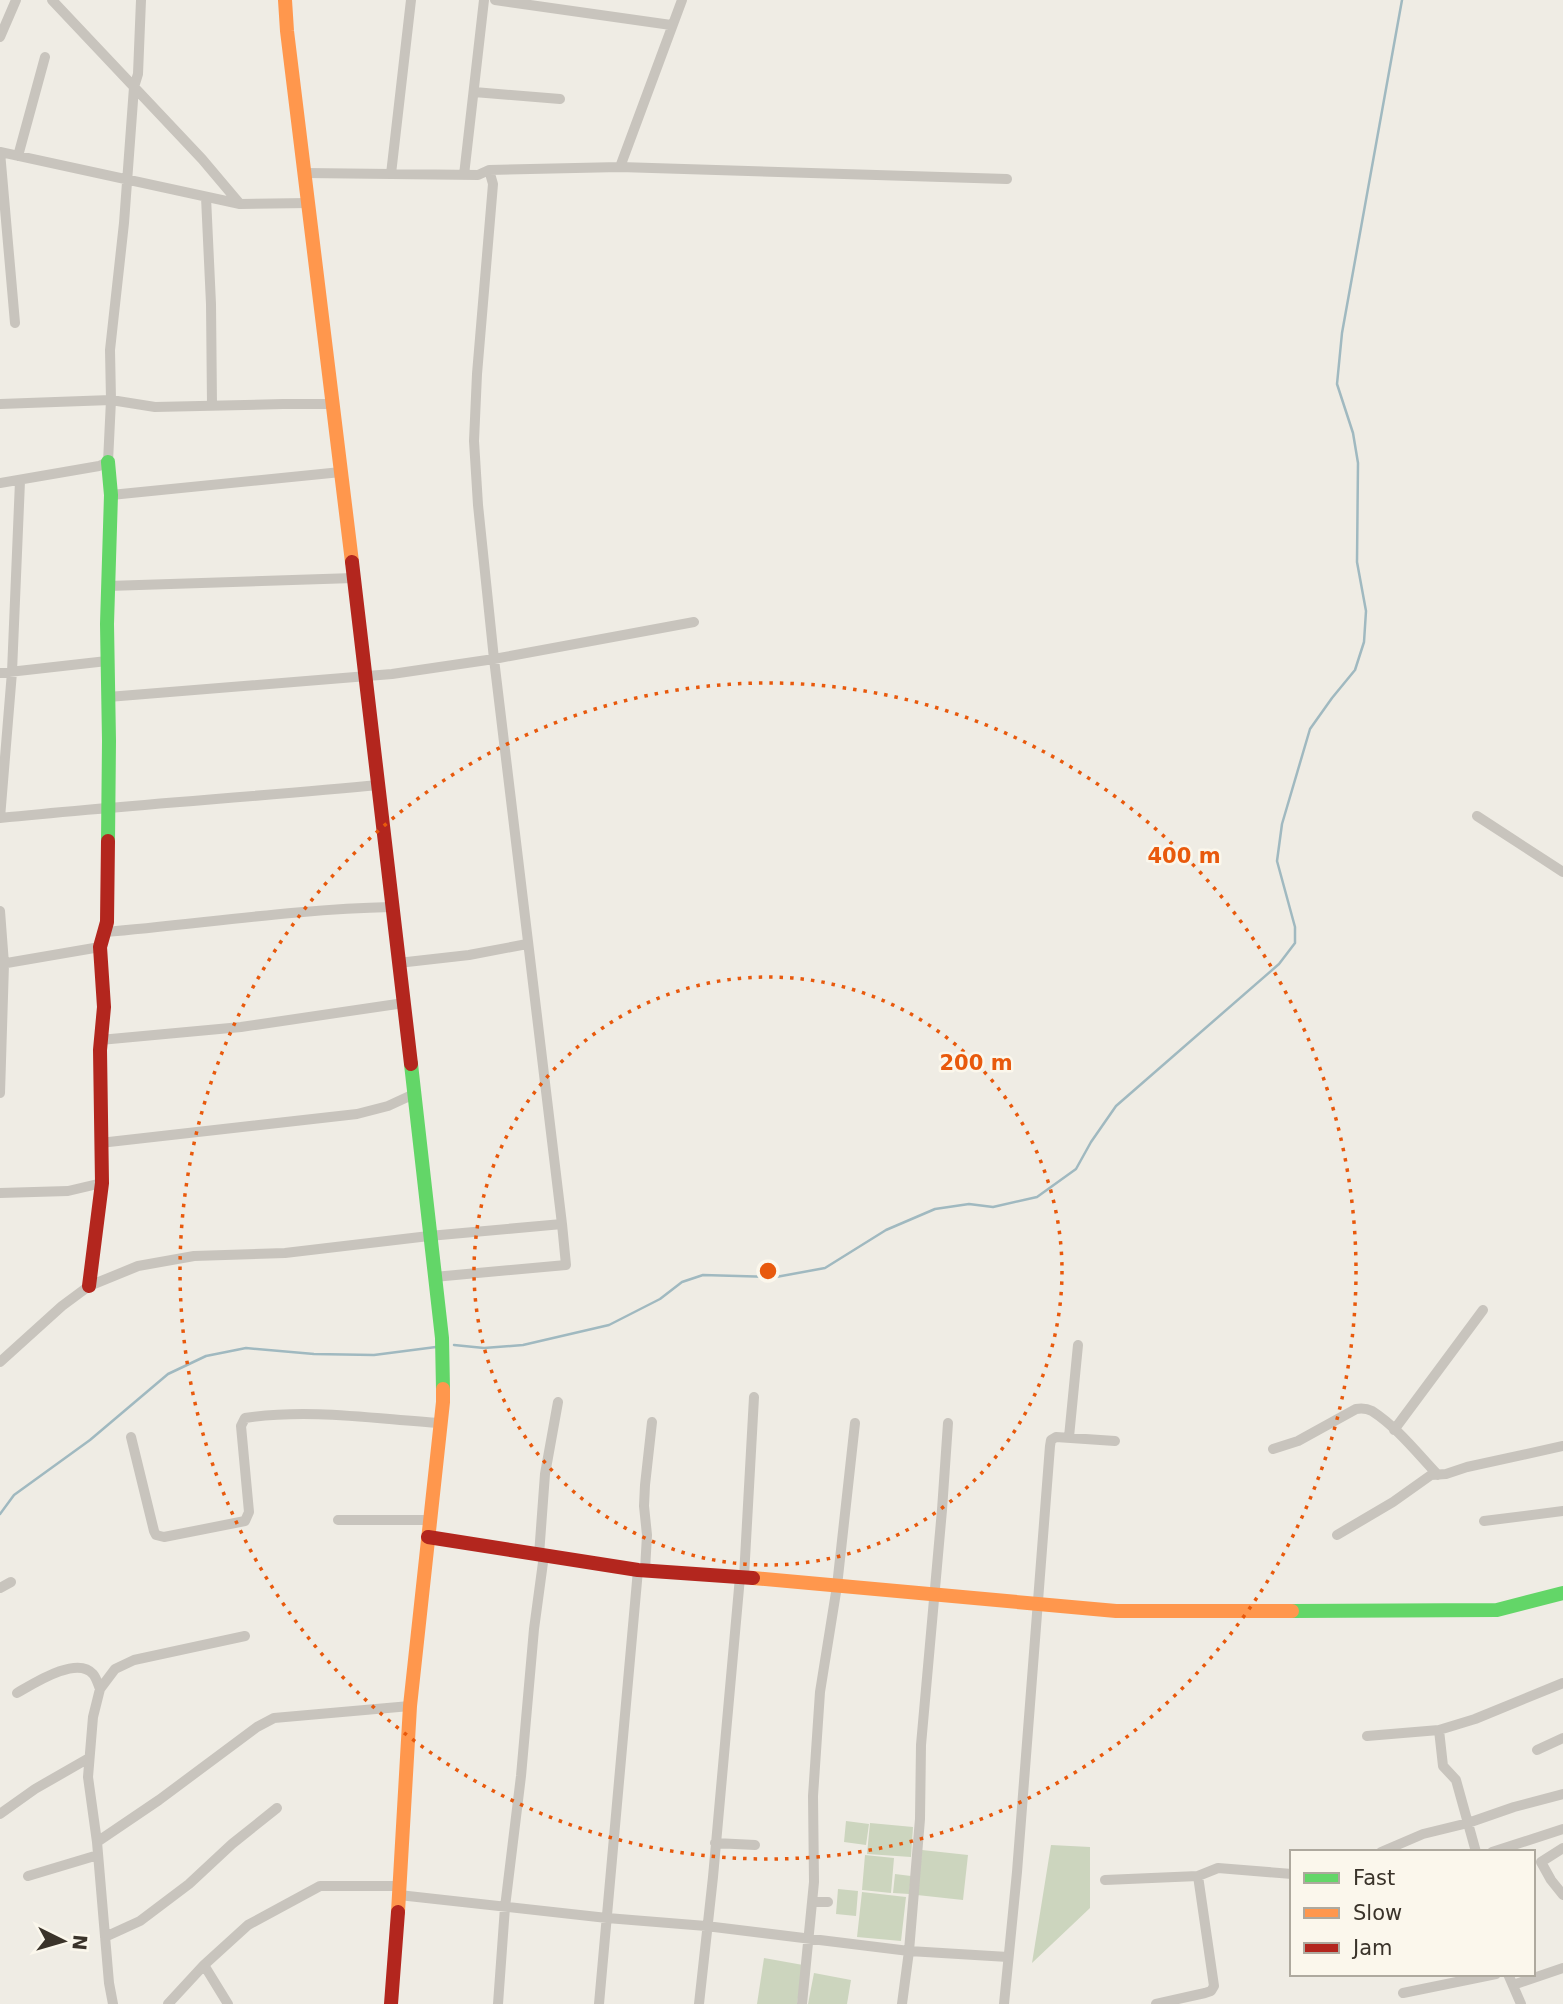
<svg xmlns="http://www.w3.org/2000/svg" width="1563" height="2004" viewBox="0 0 1563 2004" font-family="'DejaVu Sans',sans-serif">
<rect width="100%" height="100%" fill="#efece4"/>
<path fill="#ccd5be" d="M846,1821L869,1824L866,1845L844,1842Z
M870,1823L913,1827L911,1857L867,1854Z
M1051,1845L1090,1847V1908L1032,1963Z
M922,1850L968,1855L963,1900L917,1895Z
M865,1855L894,1858L891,1893L862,1890Z
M895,1874L911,1876L909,1894L893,1893Z
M838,1889L858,1891L856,1916L836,1914Z
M862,1892L906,1897L901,1941L857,1937Z
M764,1958L803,1965L797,2004H757Z
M814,1973L851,1980L847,2004H808Z"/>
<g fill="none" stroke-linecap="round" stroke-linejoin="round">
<path stroke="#a0b9c0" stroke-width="2.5" d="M454,1345L484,1348L523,1345L609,1325L660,1299L682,1282L703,1275L776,1277L825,1268L886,1230L935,1209L969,1204L993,1207L1037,1197L1076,1169L1091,1142L1116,1106L1279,964L1295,943V927L1277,861L1282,824L1310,729L1332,698L1355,670L1364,642L1366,611L1357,562L1358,463L1353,433L1337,384L1342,333L1402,0
M0,1514L14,1495L90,1440L168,1374L206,1356L246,1348L314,1354L374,1355L436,1347"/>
<path stroke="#c8c4bd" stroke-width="10" d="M52,0L202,159L240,204
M495,0L671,25
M0,37L16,0
M474,92L560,99
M0,152L240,204L309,203
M0,152L15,323
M18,156L45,57
M620,167L682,0
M489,170L620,167L1007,179
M391,174L411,0
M464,175L484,0
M206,197L211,304L212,405
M0,404L111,400L110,350L124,223L134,87L138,74L141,0
M0,483L99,466L108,462L111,400L155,407L283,404H333
M111,495L341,472
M108,586L354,578
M0,673L107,661
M108,697L392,674L494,659L694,622
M1477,816L1563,872
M0,818C126,805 253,797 379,785
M0,818L12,672L20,481
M0,911L4,964L0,1093
M105,932C200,924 295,909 391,907
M398,963L469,955L527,944
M1,964L100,947
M100,1040L241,1027L404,1003
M100,1143L357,1114L388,1106L414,1094
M0,1193L68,1191L102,1183
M434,1277L566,1265L562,1224
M0,1362L62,1306L89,1286L138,1266L194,1256L285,1253L429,1236L562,1224L494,659L478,505L474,441L477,374L493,184L489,170L478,175L305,173
M1394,1430L1483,1310
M131,1437L154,1531L156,1535L164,1537L245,1521L249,1512L241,1426L245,1418C309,1408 376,1419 440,1423
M1069,1437L1078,1345
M1273,1449L1298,1441L1356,1409C1362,1408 1366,1408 1372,1411C1397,1427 1418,1454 1438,1475
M338,1520H430
M1484,1521L1563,1511
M1337,1535L1393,1502L1431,1475L1446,1474L1467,1467L1563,1446
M539,1555L545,1474L558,1402
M645,1570L647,1535L644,1506L645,1485L652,1422
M744,1577L754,1397
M0,1588L11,1582
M17,1693C33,1684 77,1655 93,1674C96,1677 98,1684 100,1689
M1439,1730L1443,1766L1456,1780L1476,1852
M1367,1736L1439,1730L1475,1719L1563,1683
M1537,1750L1563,1738
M0,1814L35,1789L89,1758
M97,1842L159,1800L257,1727L274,1718L410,1706
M715,1843L755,1845
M1563,1848L1541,1862L1551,1880L1563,1895
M1381,1852L1423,1834L1468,1823L1514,1807L1563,1794
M1492,1852L1563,1829
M28,1876L98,1855
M1105,1880L1198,1876L1218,1868L1292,1874
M399,1895L607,1918L706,1926L909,1951L1008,1957
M813,1902H828
M105,1937L140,1921L189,1884L232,1844L277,1808
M204,1965L228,2004
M1508,1974L1521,2004
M1513,1985L1563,1968
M1403,1993L1496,1974
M113,2004L109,1983L97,1842L88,1777L93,1717L100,1689L115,1669L134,1660L245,1636
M168,2004L204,1965L248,1925L320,1886H400
M498,2004L505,1907L521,1776L534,1629L544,1555
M599,2004L638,1570
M699,2004L713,1877L740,1577
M802,2004L814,1882L813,1796L820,1692L837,1586L855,1423
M902,2004L909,1951L920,1819L921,1745L942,1510L948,1423
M1004,2004L1017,1872L1050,1446L1051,1440L1056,1437L1115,1441
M1156,2004L1205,1993L1211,1991L1214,1986L1198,1876"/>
<path stroke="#63d668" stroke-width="14" d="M108,841L109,741L107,624L111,495L108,462
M411,1064L442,1338L443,1389
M1292,1611L1497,1610L1563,1593"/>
<path stroke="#ff974d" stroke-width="14" d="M285,0L287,31L352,562
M753,1578L1116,1611H1292
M398,1912L410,1706L443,1402V1389"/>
<path stroke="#b3261e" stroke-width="14" d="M352,562L411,1064
M89,1286L102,1183L100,1050L104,1007L100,947L107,922L108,841
M428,1537L638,1570L753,1578
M391,2004L398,1912"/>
</g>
<g fill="none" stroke="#e8590c" stroke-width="3.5" stroke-dasharray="3.5 7">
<circle cx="768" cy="1271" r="294"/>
<circle cx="768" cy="1271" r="588"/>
</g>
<circle cx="768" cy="1271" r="10" fill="#e8590c" stroke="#fbf7ec" stroke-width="3.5"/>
<g font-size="21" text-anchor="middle" font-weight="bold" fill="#e8590c" stroke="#fbf7ec" stroke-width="5" stroke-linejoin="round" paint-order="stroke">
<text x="1184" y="863">400 m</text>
<text x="976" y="1070">200 m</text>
</g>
<rect x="1290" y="1850" width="245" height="126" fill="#fbf7ec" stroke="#aea99e" stroke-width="2"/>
<rect x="1304" y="1873" width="35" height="10" fill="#63d668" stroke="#aea99e" stroke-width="2"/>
<text x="1353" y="1885" font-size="21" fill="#3a332a">Fast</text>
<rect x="1304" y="1908" width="35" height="10" fill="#ff974d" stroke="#aea99e" stroke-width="2"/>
<text x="1353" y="1920" font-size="21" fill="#3a332a">Slow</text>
<rect x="1304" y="1943" width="35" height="10" fill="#b3261e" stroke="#aea99e" stroke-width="2"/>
<text x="1353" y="1955" font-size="21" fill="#3a332a">Jam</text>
<g transform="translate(63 1941) rotate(95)" stroke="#fbf7ec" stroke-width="5" paint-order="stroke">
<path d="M0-5L12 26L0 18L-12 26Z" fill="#3a332a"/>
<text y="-10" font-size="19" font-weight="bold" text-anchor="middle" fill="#3a332a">N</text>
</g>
</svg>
